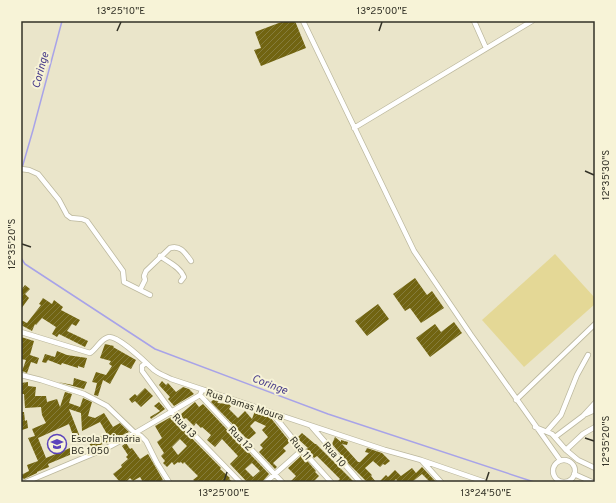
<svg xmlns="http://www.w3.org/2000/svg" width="616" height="503" viewBox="0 0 616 503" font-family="Overpass,sans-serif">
<defs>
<pattern id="building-hatch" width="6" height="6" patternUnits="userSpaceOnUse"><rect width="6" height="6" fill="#716411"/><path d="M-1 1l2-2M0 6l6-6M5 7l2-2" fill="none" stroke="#857c3c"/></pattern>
</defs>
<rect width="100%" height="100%" fill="#eae5ca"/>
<path fill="#e4d896" d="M555,254L595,298V304L524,367L482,320Z"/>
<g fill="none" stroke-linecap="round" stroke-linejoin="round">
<path stroke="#a8a3e8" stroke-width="1.5" d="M22,168L33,130L62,21
M21,258L25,264L155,349L328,414L534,482"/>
</g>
<path fill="url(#building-hatch)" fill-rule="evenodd" d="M284,21H295L306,48L261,66L254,50L261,48L255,32Z
M415,278L427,295L432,291L444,308L421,323L410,308L405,311L393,294Z
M25,285L30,289L25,294L29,298L21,309V290Z
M43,298L52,304L54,300L63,307L61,310L80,320L76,326L72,324L67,331L88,341L85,347L59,334L57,337L52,334L56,327L42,318L36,325L35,324L32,331L21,325V320L27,323L41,305L39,304Z
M378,304L389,319L367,336L355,321Z
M454,322L462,333L430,357L416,338L435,324L441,332Z
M21,337L34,341L30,355L39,358L37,364L31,362L27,373L22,371L26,360L21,359Z
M105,344L114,346L113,347L136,360L131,369L121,364L110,384L103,380L98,396L94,395L97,383L92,382L96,372L106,375L112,366L109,364L111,361L100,358Z
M57,351L67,355L87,358L84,368L78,366V368L62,363L61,365L48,360L46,363L42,362L45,354L55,357Z
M74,378L87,382L84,389L58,382L73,385Z
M162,381L166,385L168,383L176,392L183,387L189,389L194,394L174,406L168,399L170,397L159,385Z
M28,382V386L36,387L35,396H46L47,402L57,399L60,407L65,392L72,394L69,403L80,407L83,398L92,402L88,416L95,418L104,413L113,427L120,423L129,432L92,449L88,441L107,434L100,422L82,431L81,413L69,409L82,442L76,444L69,424L38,438L46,458L70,448L72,454L48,464L49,467L37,472V473L24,479L21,477V475L29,471L27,465L38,461L28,438L35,436L32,429L46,423L42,415L41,407L25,408L24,394H21V383Z
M145,388L153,396L141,407L135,401L132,403L129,399L135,394L137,396Z
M215,398L220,400L217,403L229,404L231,406L229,409L238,418L245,411L252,419L255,411L270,417L290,442L283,448L286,451L273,463L277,467L275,469L259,452L263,448L260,445L268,437L262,430L266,426L255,421L250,426L256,433L248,440L211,402Z
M159,402L165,409L151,419L150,417L160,411L154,406Z
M195,402L199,407L203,404L269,474L262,482H247L230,464L238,456L222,439L215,447L207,440L211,435L202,427L201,428L196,423L194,426L186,418L184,419L180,415ZM252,463L260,471L253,477L245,469Z
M21,412H24L25,421L27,420L28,428L22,430Z
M171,417L221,468L220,469L230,478L229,479L233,482H196L193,480L198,476L184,462L183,464L181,462L179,463L178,462L174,465L172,462L167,467L163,463L165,461L161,456L164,453L157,442L162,438L155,426ZM180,439L187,446L178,455L172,447Z
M302,433L315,444H316L354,482H337L340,479L317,456L314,458L306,449L308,448L297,438Z
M335,437L341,442V440L348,442L347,445L342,444L358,462H360L369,453L365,452L367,448L382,453L390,461L385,465L383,464L380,467L373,461L365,468L372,475L371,476L376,482H367L349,464L332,444Z
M126,443L130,449L132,448L140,459L148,454L163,480L159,482H143L140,477L133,481L130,478L126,482H120L113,474L122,467L121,465L128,459L126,457L128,455L122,446Z
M302,455L316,471L315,472L319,476L313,482H290L296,476L288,468Z
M422,467L436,482H430L422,474L412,482H398L396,479L393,482H379L386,475L388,477L395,470L401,476L412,468L416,473Z"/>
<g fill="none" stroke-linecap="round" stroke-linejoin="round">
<defs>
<path id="street" d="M303,21L414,251L471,335L560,460
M474,21L486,48
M354,128L532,21
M21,169L29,170L38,174L59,200L67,215L71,218L82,219L87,221L123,271L124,282L150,295
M160,256C168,262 180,267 184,277L181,281
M140,290L145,280L144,276L146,271L170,248C181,245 185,253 191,261
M21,332L90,353C96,350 101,338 109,337C119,336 146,363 154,370C159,374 165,376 171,379L385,450L421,460L485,482
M146,363L142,366V371L172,412L240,482
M21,375L41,380L84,394L107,406L135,433L141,436L146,441L157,463L169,482
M200,395L282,482
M516,400L595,324
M272,413L302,450L331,482
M586,414L595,410
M311,426L360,482
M535,427L552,434L566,450L578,460L595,468
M547,431L561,415L577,375L588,355
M555,437L583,416L595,403
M566,450L583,434L595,427
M553 471a11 11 0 1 1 22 0a11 11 0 1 1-22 0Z
M422,461L441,482
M574,474L592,482
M21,481L22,482
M26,482L107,448L135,433L200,395L202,390
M266,482L302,450"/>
</defs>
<use href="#street" stroke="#bcb89e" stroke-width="6"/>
<use href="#street" stroke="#fff" stroke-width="4.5"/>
</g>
<path fill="none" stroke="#333227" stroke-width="1.5" d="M117,31L121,22M379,31L382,22M585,171L594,175M22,244L31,247M585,438L594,441M224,481L227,472M486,481L489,472"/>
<defs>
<symbol id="school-ring" viewBox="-11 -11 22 22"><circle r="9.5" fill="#f7f3d7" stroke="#5b43bb" stroke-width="1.5"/><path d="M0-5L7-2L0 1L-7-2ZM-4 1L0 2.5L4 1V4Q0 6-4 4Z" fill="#5b43bb"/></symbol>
</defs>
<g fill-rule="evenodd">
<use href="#school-ring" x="46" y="433" width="22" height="22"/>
</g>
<g text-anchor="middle" stroke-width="4" stroke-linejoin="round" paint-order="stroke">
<g font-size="10" fill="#333227" stroke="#f7f3d7">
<text transform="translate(245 404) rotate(18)" y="4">Rua Damas Moura</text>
<text transform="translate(185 425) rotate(46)" y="4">Rua 13</text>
<text transform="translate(241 438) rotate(46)" y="4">Rua 12</text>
<text transform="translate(301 448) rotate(50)" y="4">Rua 11</text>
<text transform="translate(335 454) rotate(49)" y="4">Rua 10</text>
</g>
<g font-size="10" fill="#333227" stroke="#f7f3d7" text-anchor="start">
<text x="71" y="442">Escola Primária<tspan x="71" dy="12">BG 1050</tspan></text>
</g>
<g font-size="11" font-style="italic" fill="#483c8b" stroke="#f7f3d7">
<text transform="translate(40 70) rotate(-75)" y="4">Coringe</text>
<text transform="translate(270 384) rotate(21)" y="4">Coringe</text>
</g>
</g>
<rect width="616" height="503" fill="none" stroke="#f7f3d7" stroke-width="44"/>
<rect x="22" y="22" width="572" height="459" fill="none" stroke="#333227" stroke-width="1.5"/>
<g font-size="10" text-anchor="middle" fill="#333227">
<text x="121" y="14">13°25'10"E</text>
<text x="382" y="14">13°25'00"E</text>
<text transform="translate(605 175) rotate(-90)" y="4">12°35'30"S</text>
<text transform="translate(11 244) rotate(-90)" y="4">12°35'20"S</text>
<text transform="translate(605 441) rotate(-90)" y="4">12°35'20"S</text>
<text x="224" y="496">13°25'00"E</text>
<text x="486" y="496">13°24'50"E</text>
</g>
</svg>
